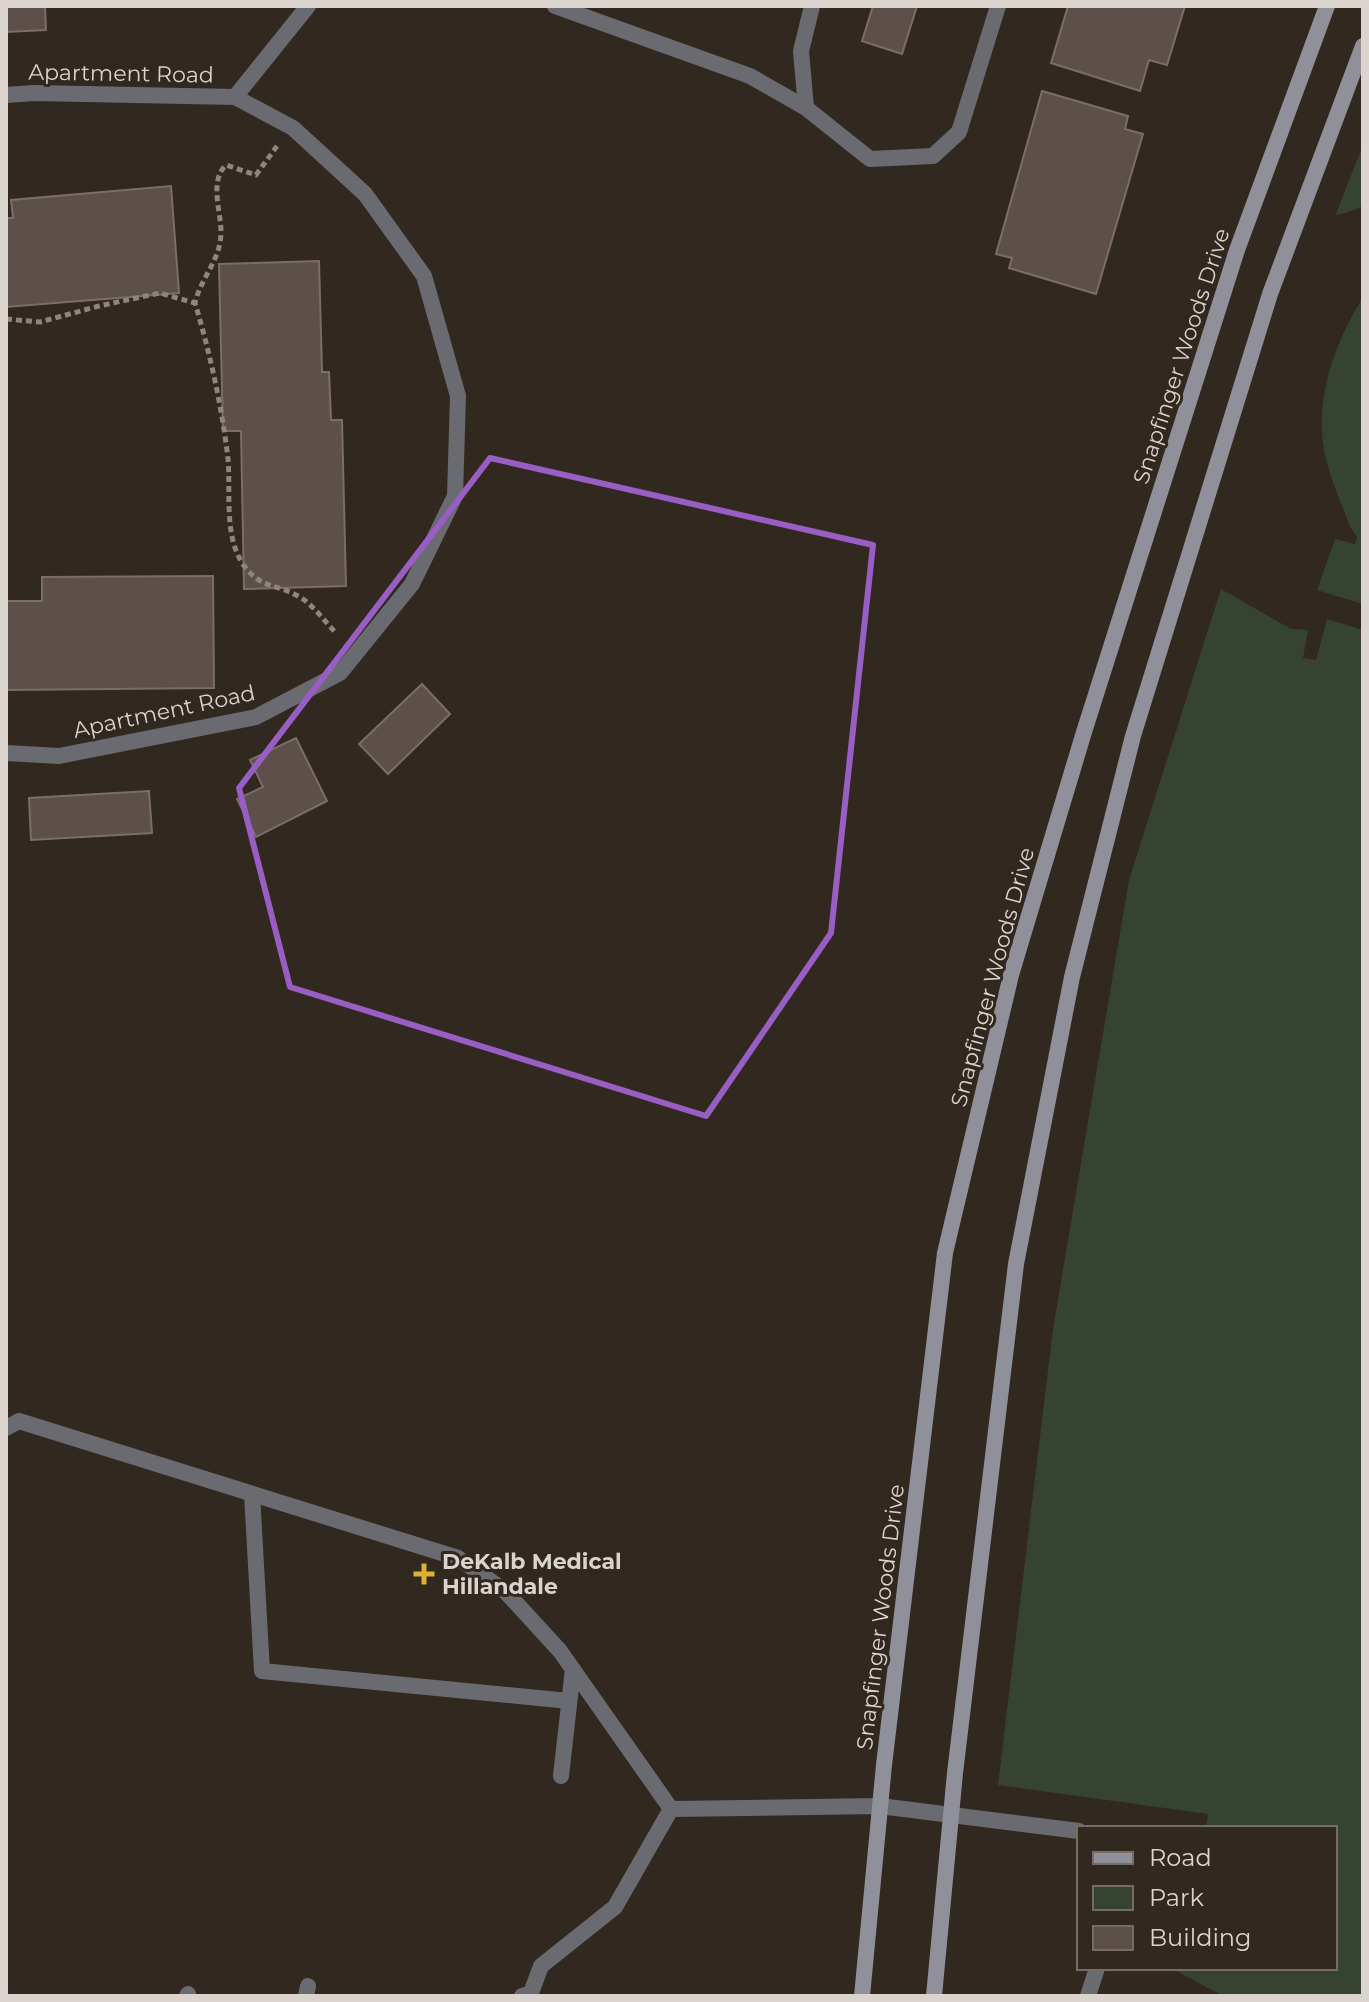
<svg xmlns="http://www.w3.org/2000/svg" width="1369" height="2002" viewBox="0 0 1369 2002" font-family="Montserrat,sans-serif">
<rect width="100%" height="100%" fill="#31281f"/>
<path fill="#374331" d="M1363,145V200L1360,208L1335,216Z
M1363,297V604L1317,590L1335,539L1355,544L1357,537L1350,527C1341,502 1329,476 1324,450C1315,396 1335,343 1363,297Z
M1221,589L1291,629L1308,630L1303,658L1316,660L1327,619L1363,630V1996H1223L1171,1968H1335V1828H1206L1208,1814L998,1785L1053,1329L1129,880Z"/>
<path fill="#5d4f4a" stroke="#7d6d68" stroke-width="2" d="M6,6H45L46,30L6,32Z
M873,6H917L902,54L862,41Z
M1068,6H1185L1167,65L1149,60L1140,91L1051,63Z
M1042,91L1128,116L1125,129L1143,134L1096,294L1009,268L1012,258L996,254Z
M171,186L179,293L6,307V218H13L11,200Z
M319,261L322,372H329L331,420H342L346,586L244,589L241,431H223L219,264Z
M213,576L214,688L6,690V601H42V577Z
M422,684L450,714L388,774L359,744Z
M296,738L327,801L256,837L237,799L263,787L250,760Z
M149,791L152,833L31,840L29,798Z"/>
<g fill="none" stroke-linecap="round" stroke-linejoin="round">
<path stroke="#8d857e" stroke-width="5" stroke-dasharray="6 4" stroke-linecap="butt" d="M277,146L256,175L226,165C209,181 221,211 221,232C221,260 201,277 195,303C210,353 222,407 228,459C231,493 223,538 245,567C262,589 277,584 298,596C313,604 325,622 337,634
M6,319L40,322L99,306L160,293L195,303"/>
<path stroke="#6a6b71" stroke-width="16" d="M6,1428L19,1421L458,1558L505,1591L560,1651L671,1809
M252,1494L262,1671L569,1701
M561,1776L573,1669
M187,1996L188,1994
M306,1996L308,1986
M522,1996L531,1993L541,1966L615,1907L671,1809L880,1806L1079,1831
M1088,1996L1097,1968"/>
<path stroke="#6a6b71" stroke-width="16" d="M555,6L750,76L806,108L870,159L933,156L959,132L998,6
M6,95L34,93L235,97L293,128L365,194L424,276L458,396L455,496L412,584L340,673L256,717L59,756L6,753
M235,97L308,6
M806,108L801,51L812,6"/>
<path stroke="#8f909a" stroke-width="16" d="M862,1996L884,1765L945,1253L1011,975L1084,732L1237,250L1327,6
M934,1996L955,1773L1016,1264L1072,977L1133,736L1270,294L1363,46"/>
</g>
<path fill="none" stroke="#985ec4" stroke-width="6" stroke-linejoin="round" d="M490,458L873,545L831,933L706,1116L290,987L239,788Z"/>
<path fill="#ddb133" stroke="#31281f" stroke-width="3" d="M420 1562h8v8h8v8h-8v8h-8v-8h-8v-8h8z"/>
<g text-anchor="middle" stroke-width="6" stroke-linejoin="round" paint-order="stroke">
<g font-size="22" fill="#dad3ce" stroke="#31281f">
<text transform="translate(121 73) rotate(1)" y="8">Apartment Road</text>
<text transform="translate(1181 356) rotate(-72)" y="8">Snapfinger Woods Drive</text>
<text transform="translate(164 711) rotate(-12)" y="8">Apartment Road</text>
<text transform="translate(992 977) rotate(-75)" y="8">Snapfinger Woods Drive</text>
<text transform="translate(880 1617) rotate(-83)" y="8">Snapfinger Woods Drive</text>
</g>
<g font-size="22" font-weight="bold" fill="#dad3ce" stroke="#31281f" text-anchor="start">
<text x="442" y="1569">DeKalb Medical<tspan x="442" dy="25">Hillandale</tspan></text>
</g>
</g>
<rect width="1369" height="2002" fill="none" stroke="#dad3ce" stroke-width="16"/>
<rect x="1077" y="1826" width="260" height="144" fill="#31281f" stroke="#756c65" stroke-width="2"/>
<rect x="1093" y="1852" width="40" height="12" fill="#8f909a" stroke="#756c65" stroke-width="2"/>
<text x="1149" y="1866" font-size="24" fill="#dad3ce">Road</text>
<rect x="1093" y="1886" width="40" height="24" fill="#374331" stroke="#756c65" stroke-width="2"/>
<text x="1149" y="1906" font-size="24" fill="#dad3ce">Park</text>
<rect x="1093" y="1926" width="40" height="24" fill="#5d4f4a" stroke="#756c65" stroke-width="2"/>
<text x="1149" y="1946" font-size="24" fill="#dad3ce">Building</text>
</svg>
